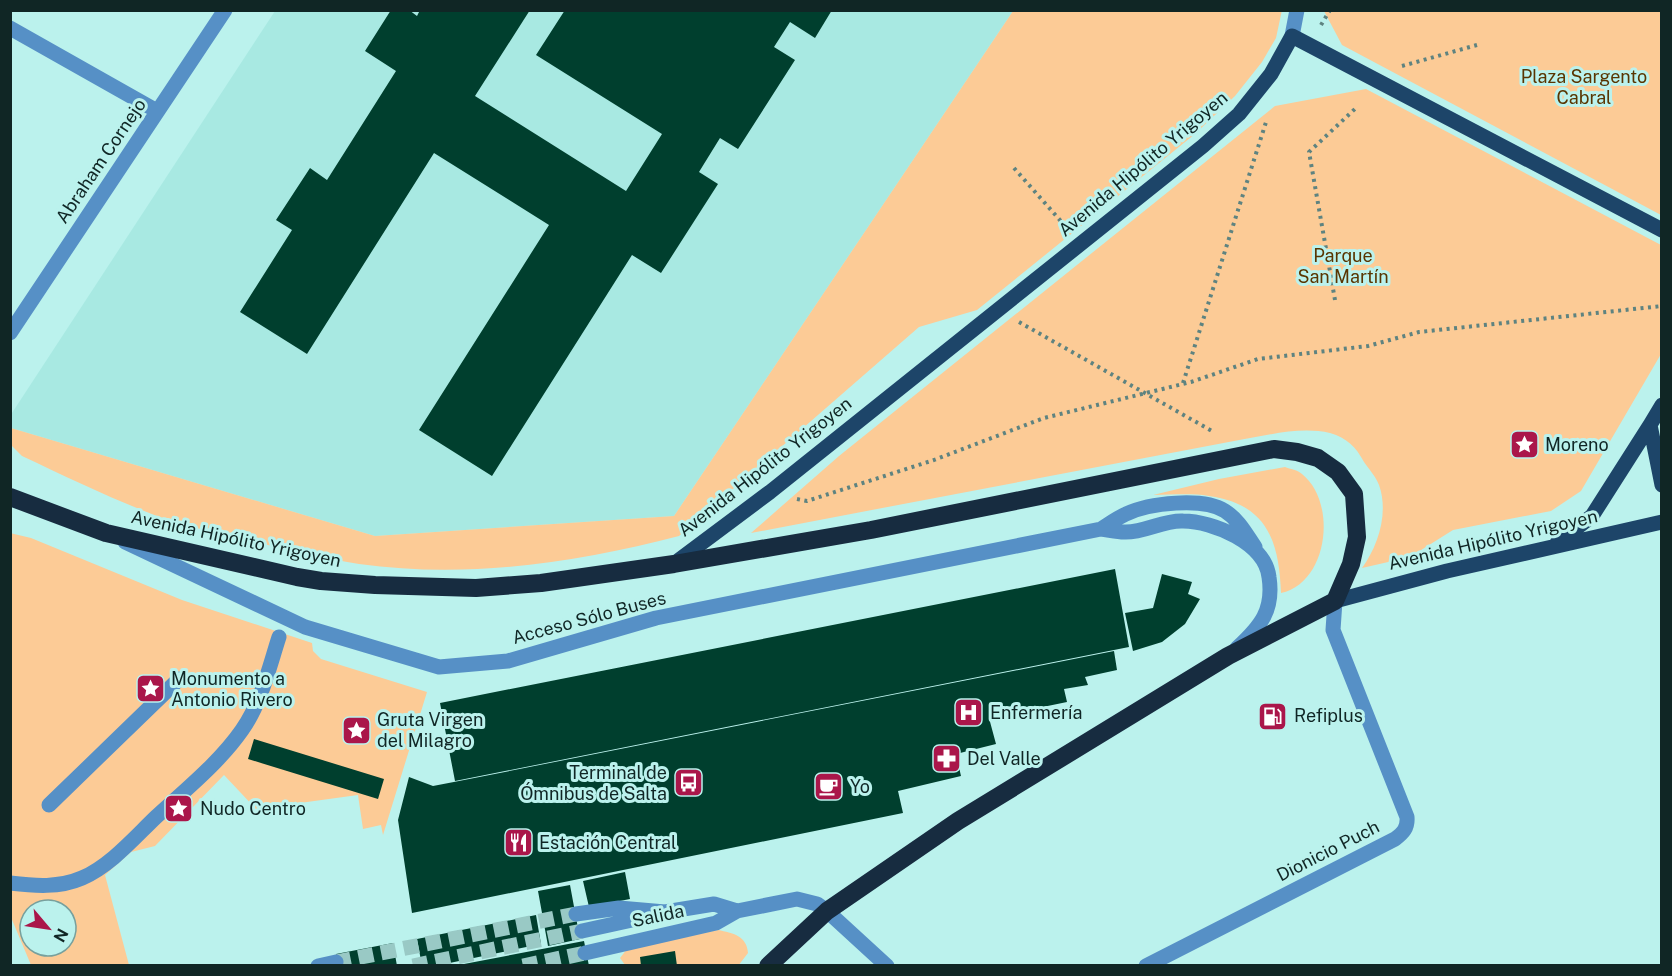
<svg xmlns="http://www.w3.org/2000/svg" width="1672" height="976" viewBox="0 0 1672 976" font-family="'Public Sans',sans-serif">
<rect width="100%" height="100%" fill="#bbf2ed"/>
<path fill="#a8e9e2" d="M275,11H1013L674,516L375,536L11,428L10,416Z"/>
<path fill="#fccb96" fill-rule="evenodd" d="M1013,11L1282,10L1276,38L1262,62L1235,96L1195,134L977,310L919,327L679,536C576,563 466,579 359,564C322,558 284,549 248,540C222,533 194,529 168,520C118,502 71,479 22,456L11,445V428L375,536L674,516Z
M1324,11H1661V215L1342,45Z
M1366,89L1661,245V354L1581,491L1551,511L1453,530L1410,557L1362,568C1378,546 1389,513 1379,485C1376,477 1369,469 1364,462C1356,447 1347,438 1330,433C1299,426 1265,436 1234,441L751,533L839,456L1275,106Z
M1285,467C1290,469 1298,470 1302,474C1338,503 1328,583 1281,593C1279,541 1267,504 1209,496C1191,493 1171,495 1153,495L1219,479Z
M10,533L31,538L182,600L312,643L313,651L321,659L427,692L383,835L381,825L363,829L358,795L256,809L224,775L155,846L131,852L105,875L129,965H31L10,915ZM30,910H66V946H30Z
M718,930C733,933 747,936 748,953L738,966L625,965L620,958L627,949Z"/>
<path fill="#003f2e" d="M391,10H409L417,16L420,10H530L475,96L626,191L662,134L536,55L565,10H742L745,12L746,10H832L815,38L790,22L774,47L795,60L738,149L720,138L699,172L718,184L661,273L632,255L492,476L419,430L549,225L434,153L307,354L240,312L292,230L276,220L310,168L327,180L396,71L365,51Z
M1115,569L1129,647L455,781L440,703Z
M1162,574L1192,582L1188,594L1200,599L1185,624L1162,642L1133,651L1125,613L1153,608Z
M1114,651L1117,670L1085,677L1088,685L1064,689L1067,702L989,718L996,744L956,754L961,776L898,791L903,813L412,913L398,820L409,777L433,786L459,781Z
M254,739L384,779L378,799L248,759Z
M625,872L630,899L589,907L583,881Z
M570,885L580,939L548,946L538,891Z
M536,915L541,944L435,966H422L417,939Z
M584,941L589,966H464V964Z
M393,943L397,966H338L336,954Z
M675,951L677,966H641L640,957Z"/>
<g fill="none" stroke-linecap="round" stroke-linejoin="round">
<path stroke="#99c9c5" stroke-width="15" stroke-dasharray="15 8" stroke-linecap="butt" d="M336,962L576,914
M413,966L582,931
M523,966L585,953"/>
<path stroke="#5e8380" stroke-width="4" stroke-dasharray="3 4.5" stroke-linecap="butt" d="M1321,25L1330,10
M1402,66L1477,45
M1014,168L1066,227
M1335,300L1309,152L1357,107
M1019,322L1212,431
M1183,383L1267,119
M797,499L807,501L934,460L1044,418L1191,382L1258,359L1368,346L1419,332L1662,306"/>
<path stroke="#5690c6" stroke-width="15" d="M10,28L157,111
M1292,36L1297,10
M10,333L225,10
M1101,529C1109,524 1117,518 1126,514C1149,503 1203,497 1225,511C1239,520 1246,534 1255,547
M125,542L305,627L439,667L508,661L656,618L1101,529C1109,530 1117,532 1124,532C1144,533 1163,520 1183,521C1213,521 1265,543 1269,577C1274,610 1261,626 1237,648
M49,805L179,679
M10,883C35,886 59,888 82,878C110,866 134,838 156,817C185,790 219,763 242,730C261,703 269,668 279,637
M576,914L619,908L665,912L714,904L737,911L797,899L817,904L827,911L887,966
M582,931L655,915
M585,953L716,923L737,911
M318,966L336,962
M1146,966L1395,839C1403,833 1408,828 1407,817L1333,630L1335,601"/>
<path stroke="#1d4569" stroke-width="15" d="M1662,405L1650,425L1662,485
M1557,543L1592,516L1650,425
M675,563L770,492L1203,146L1239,114L1271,74L1292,36L1662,230
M1335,601L1447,571L1662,522"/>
<path stroke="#172c40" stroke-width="18" d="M10,497L106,533L297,577L321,581L375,585L476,588L541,583L674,564L871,530L1274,449L1297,452L1318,458L1338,472L1354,494L1357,537L1351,564L1335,601L1228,656L958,821L827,911L768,966"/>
</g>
<defs>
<symbol id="sight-square" viewBox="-11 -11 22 22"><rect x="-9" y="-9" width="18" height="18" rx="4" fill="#aa164a" stroke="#bbf2ed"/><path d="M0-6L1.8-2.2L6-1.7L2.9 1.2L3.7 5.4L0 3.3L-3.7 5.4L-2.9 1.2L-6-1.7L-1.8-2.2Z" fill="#fff"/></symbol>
<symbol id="hospital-square" viewBox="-11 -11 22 22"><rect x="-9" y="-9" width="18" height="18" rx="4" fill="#aa164a" stroke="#bbf2ed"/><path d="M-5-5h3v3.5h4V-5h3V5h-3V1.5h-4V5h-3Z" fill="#fff"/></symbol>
<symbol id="fuel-square" viewBox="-11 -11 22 22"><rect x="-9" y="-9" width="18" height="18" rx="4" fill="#aa164a" stroke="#bbf2ed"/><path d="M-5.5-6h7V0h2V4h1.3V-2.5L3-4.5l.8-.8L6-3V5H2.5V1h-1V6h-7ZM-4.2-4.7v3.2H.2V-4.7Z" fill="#fff"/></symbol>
<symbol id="pharmacy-square" viewBox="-11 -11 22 22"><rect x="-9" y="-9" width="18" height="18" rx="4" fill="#aa164a" stroke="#bbf2ed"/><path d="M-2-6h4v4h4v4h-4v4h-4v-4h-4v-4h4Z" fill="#fff"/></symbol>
<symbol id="bus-square" viewBox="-11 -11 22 22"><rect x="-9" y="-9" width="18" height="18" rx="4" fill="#aa164a" stroke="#bbf2ed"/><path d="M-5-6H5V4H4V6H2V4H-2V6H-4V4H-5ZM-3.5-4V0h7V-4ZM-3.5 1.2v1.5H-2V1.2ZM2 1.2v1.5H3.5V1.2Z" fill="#fff"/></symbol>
<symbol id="cafe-square" viewBox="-11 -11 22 22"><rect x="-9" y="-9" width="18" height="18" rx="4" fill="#aa164a" stroke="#bbf2ed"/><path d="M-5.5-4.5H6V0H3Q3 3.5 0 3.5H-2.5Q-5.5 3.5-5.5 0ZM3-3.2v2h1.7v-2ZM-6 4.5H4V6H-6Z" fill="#fff"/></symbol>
<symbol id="restaurant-square" viewBox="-11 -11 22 22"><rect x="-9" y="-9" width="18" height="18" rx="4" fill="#aa164a" stroke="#bbf2ed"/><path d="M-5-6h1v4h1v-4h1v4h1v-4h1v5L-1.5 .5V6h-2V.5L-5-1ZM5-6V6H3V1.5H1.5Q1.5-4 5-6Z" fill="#fff"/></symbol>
</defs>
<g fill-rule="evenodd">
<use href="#sight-square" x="1508" y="428" width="33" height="33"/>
<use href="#sight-square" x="134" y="672" width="33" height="33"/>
<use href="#hospital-square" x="952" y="696" width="33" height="33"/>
<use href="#fuel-square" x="1256" y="700" width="33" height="33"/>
<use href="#sight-square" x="340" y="714" width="33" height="33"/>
<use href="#pharmacy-square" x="930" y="742" width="33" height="33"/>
<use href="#bus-square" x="672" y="766" width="33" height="33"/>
<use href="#cafe-square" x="812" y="770" width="33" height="33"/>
<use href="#sight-square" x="162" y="792" width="33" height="33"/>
<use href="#restaurant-square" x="502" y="826" width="33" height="33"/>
</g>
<g text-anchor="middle" stroke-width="6" stroke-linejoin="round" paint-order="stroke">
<g font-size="18" fill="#593501" stroke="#bbf2ed">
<text x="1584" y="83">Plaza Sargento<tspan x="1584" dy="21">Cabral</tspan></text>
<text x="1343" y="262">Parque<tspan x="1343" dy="21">San Martín</tspan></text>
</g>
<g font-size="18" fill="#102625" stroke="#bbf2ed">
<text transform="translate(101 161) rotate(-56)" y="6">Abraham Cornejo</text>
<text transform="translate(1143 164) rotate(-40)" y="6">Avenida Hipólito Yrigoyen</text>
<text transform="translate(765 467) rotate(-38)" y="6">Avenida Hipólito Yrigoyen</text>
<text transform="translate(236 539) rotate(12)" y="6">Avenida Hipólito Yrigoyen</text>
<text transform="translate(1493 540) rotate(-13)" y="6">Avenida Hipólito Yrigoyen</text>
<text transform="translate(589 618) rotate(-15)" y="6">Acceso Sólo Buses</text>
<text transform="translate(1328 851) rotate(-27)" y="6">Dionicio Puch</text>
<text transform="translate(658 916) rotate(-12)" y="6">Salida</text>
</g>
<g font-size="18" fill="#102625" stroke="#bbf2ed" text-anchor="start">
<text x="1545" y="451">Moreno</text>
<text x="171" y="685">Monumento a<tspan x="171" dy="21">Antonio Rivero</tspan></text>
<text x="990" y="719">Enfermería</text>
<text x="1294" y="722">Refiplus</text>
<text x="377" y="726">Gruta Virgen<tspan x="377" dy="21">del Milagro</tspan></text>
<text x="967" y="765">Del Valle</text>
<text x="667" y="779" text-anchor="end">Terminal de<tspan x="667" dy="21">Ómnibus de Salta</tspan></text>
<text x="850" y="793">Yo</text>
<text x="200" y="815">Nudo Centro</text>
<text x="539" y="849">Estación Central</text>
</g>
</g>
<rect width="1672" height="976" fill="none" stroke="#102625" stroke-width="24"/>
<g transform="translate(48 928) rotate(119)"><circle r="28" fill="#bbf2ed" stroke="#77a09d" stroke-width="1.5"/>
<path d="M0-4.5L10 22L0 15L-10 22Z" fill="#aa164a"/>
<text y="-9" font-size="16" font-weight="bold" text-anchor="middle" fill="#102625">N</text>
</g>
</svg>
